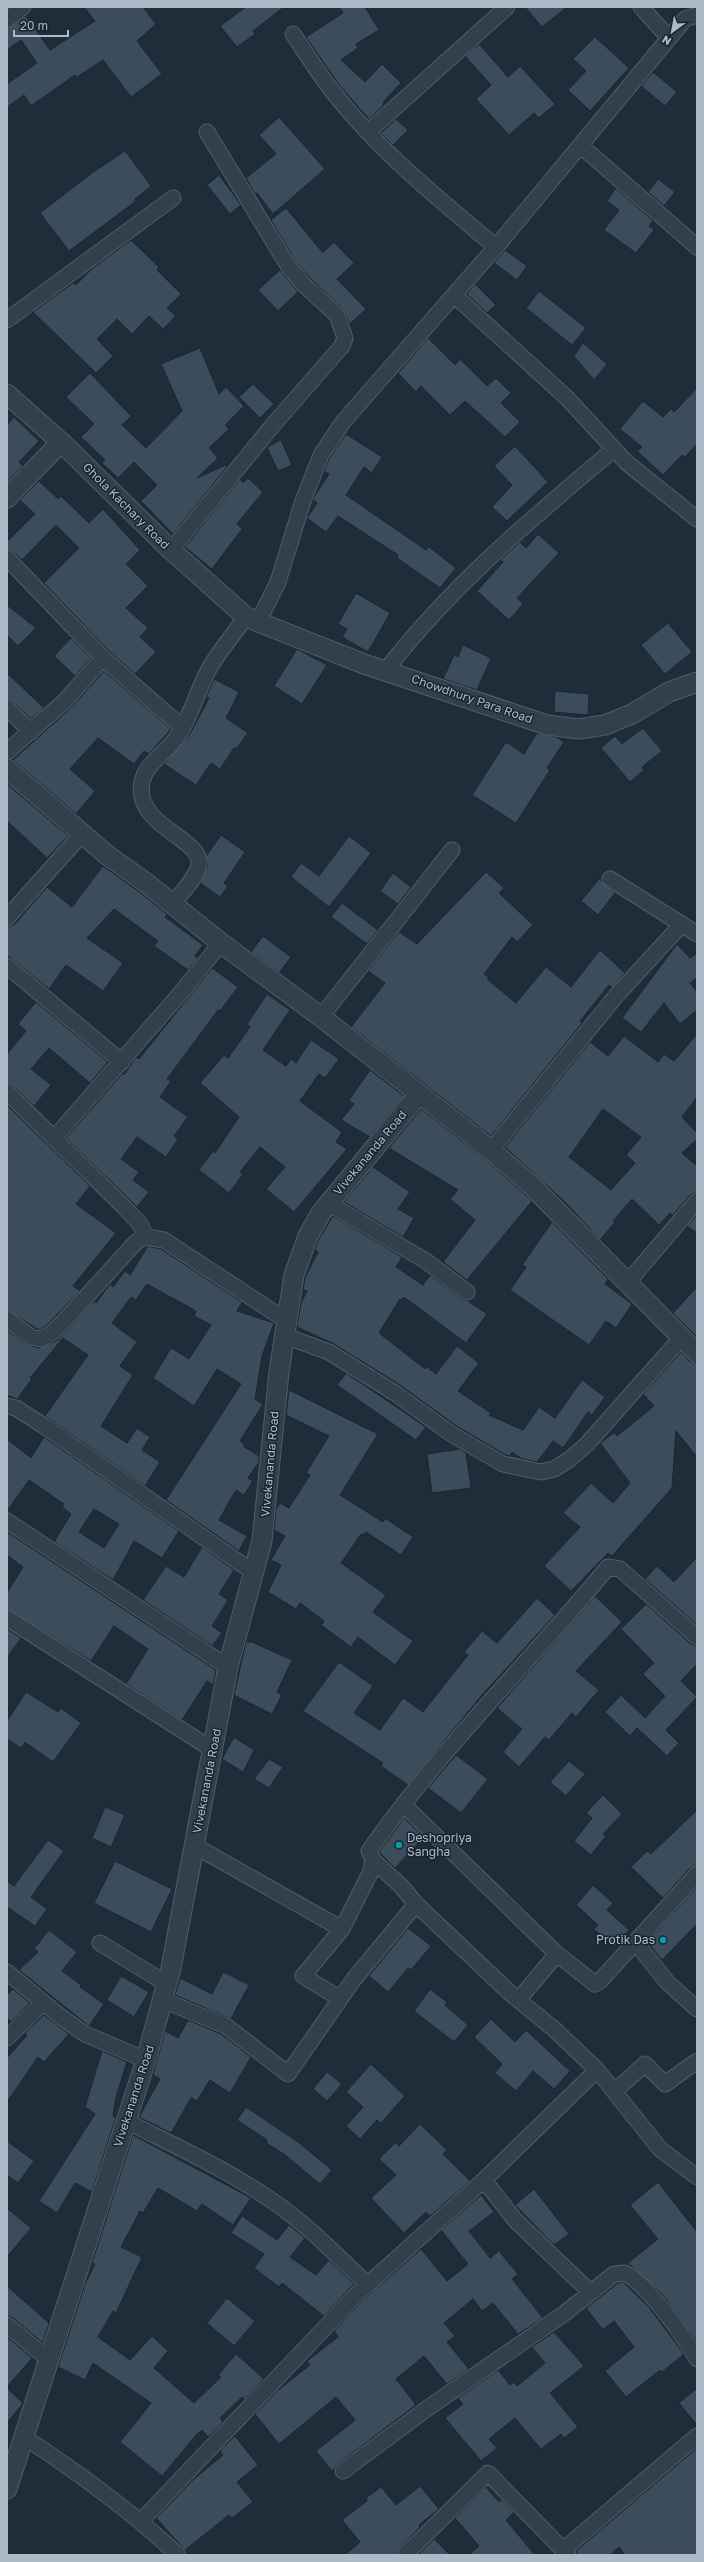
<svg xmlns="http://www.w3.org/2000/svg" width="704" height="2562" viewBox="0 0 704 2562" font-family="'Golos Text',sans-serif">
<rect width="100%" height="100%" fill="#1f2d3b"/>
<path fill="#3b4c5b" stroke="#1b2632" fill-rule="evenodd" d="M84,7H143L156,24L137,41L162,74L131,97L103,60L77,77L75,75L31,106L24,95L7,107V84L37,63L21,40L7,50V29L26,16L50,50L95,21Z
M246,7H284L253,31L255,34L237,47L220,26Z
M339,7H365L379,30L356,44L358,48L341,60L365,82L382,64L401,83L384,101L383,106L369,119L340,86L306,37L343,13Z
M525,7H567L542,27Z
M595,37L629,68L590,111L568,90L586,71L573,59Z
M479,44L508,77L520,66L555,104L539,118L534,113L509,135L476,99L491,85L465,56Z
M653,72L677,92L665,106L641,86Z
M279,117L325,169L273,214L257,193L255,194L246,178L276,154L259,135Z
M396,119L408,130L393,145L381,133Z
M125,151L151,186L135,199L136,201L69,251L40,213L92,173Z
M219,175L241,205L230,214L207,185Z
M658,179L675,192L664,206L648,192Z
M616,188L653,221L649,226L654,230L636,253L604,230L619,210L607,201Z
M286,208L323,253L334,242L354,263L337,279L366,309L350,324L343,309L310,278L296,262L271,220Z
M131,240L159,267L157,270L181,294L167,308L176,316L163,329L149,316L132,334L117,319L97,339L113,356L96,373L33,312L73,283L76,285L93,268Z
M505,250L527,266L517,280L494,263Z
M280,270L298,292L278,311L258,290Z
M475,284L496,305L487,313L467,294Z
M539,291L586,328L572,345L526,308Z
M428,338L455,365L460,359L487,386L496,378L511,393L501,403L520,422L505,437L465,401L450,415L421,386L416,392L398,373Z
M583,343L607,364L594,380L574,356Z
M200,348L219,394L226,387L244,406L225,425L229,429L209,448L218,458L197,478L226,465L227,467L173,534L141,501L157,485L134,462L118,478L102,463L105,460L81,437L94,424L66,397L90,373L131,416L122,425L146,448L182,411L161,364Z
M253,384L274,404L260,418L239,397Z
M697,388V444L685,457L682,455L663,475L637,451L642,447L620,429L643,401L663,417L671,409L674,412Z
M14,417L39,441L19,462L23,466L7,482V425Z
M346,434L382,457L372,473L364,467L346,495L426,550L429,547L456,568L440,588L397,558L398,555L338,516L326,532L307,518L317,503L313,500L314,497L329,474L324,471L329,459Z
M281,440L292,465L278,471L267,447Z
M515,446L548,482L507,521L492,507L512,485L494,466Z
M248,478L263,492L237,524L242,529L212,569L185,547L240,479L243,483Z
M39,481L58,499L61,496L89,523L103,509L140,550L126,564L148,586L126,608L148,628L140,637L156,652L135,674L109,651L44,583L79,548L56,525L22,560L13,552L7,549V542L35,514L20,500Z
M538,534L559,553L517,598L523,604L509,620L477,591L503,562L500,560L520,542L526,548Z
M356,593L390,613L368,652L342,637L347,629L338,624Z
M7,605L36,628L18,646L7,635Z
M668,623L692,652L665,674L641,645Z
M71,638L91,658L75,676L54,656Z
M463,645L491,658L477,690L443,679L454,655L458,657Z
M297,649L327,665L302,704L274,686Z
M104,671L171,729L149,754L144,751L134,764L98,738L70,769L95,791L76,814L13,760L71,708Z
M7,673L44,708L31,719L13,702L7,699Z
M214,679L239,692L226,718L248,733L236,749L234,748L220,769L211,763L196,785L164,764L190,734L209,698L206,697Z
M555,691L589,694L588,715L554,712Z
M643,728L662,751L642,767L644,770L630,782L601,748L615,736L622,744Z
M537,733L556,737L564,742L547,768L550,770L516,823L472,795L506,742L524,754Z
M7,784L68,836L47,858L7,821Z
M221,835L245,852L224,883L228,886L220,897L200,883L208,866L206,856Z
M349,836L371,853L329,907L291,877L301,863L319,876Z
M103,866L138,891L167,914L165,917L203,945L195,956L198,958L188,970L154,946L158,941L114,909L87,938L123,963L103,991L66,965L49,989L7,955V927L14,925L47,887L72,907Z
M486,872L504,888L499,893L533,925L517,942L512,937L484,974L489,977L487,979L516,1003L546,967L571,987L600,950L625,973L612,988L609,985L580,1021L582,1023L491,1136L351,1027L385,983L368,971L399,932L417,944Z
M393,873L411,887L398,904L380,891Z
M599,879L615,893L598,915L581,901Z
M342,903L378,930L367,944L331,917Z
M263,936L291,957L279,973L251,952Z
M677,944L690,958L697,953V978L690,983L697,992V1010L680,1024L664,1003L641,1032L622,1018Z
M212,968L238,987L220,1011L218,1010L167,1079L171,1081L160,1097L188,1117L174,1136L178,1139L166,1157L137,1137L121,1159L139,1172L133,1180L149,1192L137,1207L66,1138L123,1073L124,1075L136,1057L139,1059Z
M267,994L290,1010L263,1050L286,1066L291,1059L296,1063L311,1040L339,1059L325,1078L319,1074L300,1101L342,1132L336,1142L347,1149L294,1212L266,1189L285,1167L260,1147L240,1172L243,1174L229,1193L199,1170L213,1151L215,1153L239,1117L200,1083L224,1055L228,1058L250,1027L247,1024Z
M36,1002L108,1062L90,1083L49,1048L31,1069L51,1085L34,1106L13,1086L7,1083V1054L26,1031L18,1024Z
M697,1034V1097L682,1117L697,1133V1139L682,1153L697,1166V1192L690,1195L673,1215L670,1213L659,1225L632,1199L613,1221L615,1222L600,1240L566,1203L505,1147L590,1042L608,1056L624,1036L658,1062L664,1054L674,1061ZM603,1109L641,1137L626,1155L635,1163L611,1190L569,1157Z
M370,1070L404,1096L370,1137L341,1120L354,1104L349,1100Z
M7,1105L90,1186L76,1204L116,1233L73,1286L80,1291L47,1325L39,1330L7,1310Z
M421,1109L484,1158L532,1201L467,1280L443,1262L475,1220L450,1199L458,1190L389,1148Z
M373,1167L410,1192L398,1209L414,1218L403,1237L344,1202Z
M697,1215V1233L687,1226Z
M333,1216L402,1257L396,1267L423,1285L430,1275L462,1299L468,1301L487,1314L466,1343L404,1297L402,1300L400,1299L379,1333L425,1369L427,1367L436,1374L457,1346L479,1363L458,1391L491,1413L489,1415L523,1430L539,1407L555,1418L582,1380L605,1397L592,1415L588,1412L563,1448L553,1441L537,1462L522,1459L512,1452L510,1456L506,1455L455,1425L400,1385L334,1344L297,1327L301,1303L307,1291L303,1289L305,1278L318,1252L315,1250L318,1241Z
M552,1222L608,1279L605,1284L632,1304L616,1328L606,1321L589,1345L510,1290L526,1267L522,1265Z
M148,1246L161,1249L242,1302L237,1311L274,1323L262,1356L255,1399L263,1404L240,1441L244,1444L243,1446L259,1456V1462L248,1478L253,1481L244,1495L236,1490L219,1520L247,1536L239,1551L166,1500L241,1384L217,1369L194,1406L153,1378L171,1348L189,1359L211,1325L194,1316L196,1311L147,1284L136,1300L131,1297L112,1323L137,1342L120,1366L133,1375L101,1426L127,1443L137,1428L150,1437L142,1450L160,1462L145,1486L45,1416L88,1355L63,1338L30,1378L32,1379L17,1399L7,1395V1330L26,1344L39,1348L58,1340L94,1301L96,1303L110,1284L113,1287L125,1271L130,1275Z
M697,1287V1337L673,1313Z
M681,1352L689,1361L697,1364V1457L676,1431L672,1488L612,1556L608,1553L571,1591L544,1566L580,1527L563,1513L591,1483L613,1503L630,1483L600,1443L614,1433L617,1436L654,1406L643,1394Z
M346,1373L426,1427L416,1440L337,1385Z
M289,1390L378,1434L340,1495L383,1522L385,1518L413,1537L401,1555L366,1532L363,1535L361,1534L341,1563L386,1595L373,1612L413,1641L395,1665L358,1637L351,1647L321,1625L324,1621L300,1603L296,1609L268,1592L281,1565L271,1560L285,1536L274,1530L276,1509L280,1503L289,1508L310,1475L306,1473L329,1436L286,1415Z
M44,1437L179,1531L162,1558L134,1541L113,1580L54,1542L71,1514L62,1507L64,1504L29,1480L7,1511V1439L31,1458ZM94,1509L119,1524L104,1548L79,1532Z
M460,1449L466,1453L471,1488L432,1493L427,1454Z
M7,1532L216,1670L213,1685L207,1681L182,1720L126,1684L148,1649L114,1626L91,1661L7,1609V1593L23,1567L7,1555Z
M202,1547L234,1570L219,1594L228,1600L212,1626L222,1633L212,1646L143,1600L166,1566L184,1577Z
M697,1557V1625L645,1579L657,1566L674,1582Z
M595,1596L622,1622L576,1671L599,1690L576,1717L572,1713L549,1740L545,1737L519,1767L503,1752L522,1729L497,1708Z
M537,1598L555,1615L482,1695L408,1785L381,1766L383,1763L303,1711L339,1662L373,1686L354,1713L380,1730L403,1698L423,1712L468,1655L464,1652L482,1631L497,1643Z
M646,1604L691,1644L697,1646V1664L681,1681L697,1697L666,1730L679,1743L667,1756L637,1728L630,1736L605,1712L621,1695L645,1718L665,1696L643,1674L654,1663L621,1629Z
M7,1629L21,1638L7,1658Z
M246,1642H252L292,1660L277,1692L282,1695L272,1714L234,1695Z
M26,1692L58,1712L61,1708L81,1723L53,1762L25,1742L21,1748L7,1739V1721Z
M234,1737L254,1750L243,1772L222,1759Z
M456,1755L488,1779L461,1813L428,1788Z
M269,1759L283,1767L269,1788L254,1779Z
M569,1761L585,1774L566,1796L550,1782Z
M603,1795L622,1814L603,1834L606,1836L591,1855L574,1841L592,1818L586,1813Z
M105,1807L125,1815L111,1847L92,1838Z
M697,1810V1865L690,1868L663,1898L631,1867L647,1851L651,1854Z
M404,1818L424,1837L395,1868L379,1852Z
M48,1840L64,1851L31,1897L47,1909L35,1926L7,1907V1881L14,1886Z
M115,1861L172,1889L151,1932L94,1903Z
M593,1885L613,1903L607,1910L629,1930L614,1947L594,1929L598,1925L576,1905Z
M697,1887V1924L662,1960L647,1942Z
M408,1928L431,1946L411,1970L408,1968L388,1992L369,1976Z
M49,1930L77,1952L62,1971L81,1985L80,1987L104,2004L89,2026L19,1970L38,1952L34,1949Z
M223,1972L249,1985L231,2019L175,1995L180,1978L212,1994Z
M121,1976L149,1992L134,2017L107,2000Z
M13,1989L30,2003L11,2022L7,2018V1995Z
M430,1989L447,2002L445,2005L468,2025L454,2042L414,2011Z
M44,2015L69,2034L44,2062L38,2057L7,2102V2058L27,2035L25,2033Z
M491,2019L515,2042L526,2030L570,2071L554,2089L533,2071L516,2091L495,2073L502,2064L474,2037Z
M188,2020L221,2034L251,2057L230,2093L210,2080L197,2101L191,2098L171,2133L139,2117L160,2079L153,2075L165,2031L178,2038Z
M102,2051L127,2062L116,2097L113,2116L116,2117L92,2192L75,2183L57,2213L39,2201L95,2114L85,2107Z
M371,2064L405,2096L381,2123L377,2120L360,2139L346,2126L363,2107L346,2092Z
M327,2072L342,2084L327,2101L313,2089Z
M246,2107L298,2142L332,2170L320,2184L284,2154L266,2143L267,2140L237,2120Z
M420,2124L447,2150L443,2154L470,2181L430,2216L426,2212L404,2233L371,2198L396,2175L379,2159L396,2142L399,2146Z
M133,2135L251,2198L233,2225L202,2204L197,2211L158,2188L143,2213L140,2211L121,2247L142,2257L116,2313L113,2311L98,2337L130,2360L152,2336L168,2351L154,2368L194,2403L221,2377L218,2375L236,2354L264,2379L244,2400L242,2397L220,2418L223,2422L208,2437L202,2430L196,2435L162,2476L120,2442L151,2403L93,2363L85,2380L58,2367L85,2284L95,2264L92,2263Z
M7,2141L34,2161L18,2183L7,2175Z
M658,2182L697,2232V2342L662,2294L628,2263L658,2239L630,2205Z
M534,2189L569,2234L554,2245L515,2205Z
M481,2195L494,2212L469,2231L490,2258L499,2251L518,2274L512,2279L543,2318L518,2334L493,2303L482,2311L473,2299L444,2323L455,2336L447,2342L469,2369L447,2384L424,2356L396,2379L416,2405L338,2464L332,2471L316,2451L355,2420L336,2397L279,2444L255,2414L277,2391L310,2365L307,2361L338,2337L334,2331L362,2301L421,2249L447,2281L468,2264L441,2230Z
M7,2208L31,2228L7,2257Z
M242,2216L277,2240L289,2225L305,2238L290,2257L316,2275L329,2260L354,2284L324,2316L282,2283L279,2287L254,2268L264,2254L231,2233Z
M623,2282L648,2306L684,2354L662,2372L660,2370L626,2397L605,2371L634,2347L614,2321L603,2330L586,2308L618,2283Z
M7,2286L49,2323L43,2343L13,2318L7,2316Z
M227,2298L255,2321L234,2346L207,2323Z
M554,2332L584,2366L550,2393L578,2427L564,2438L561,2434L541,2449L515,2418L489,2439L497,2448L481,2461L445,2418L463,2404L458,2398L498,2370L510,2385L514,2382L517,2386L545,2363L532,2347Z
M7,2337L32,2358L7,2387Z
M7,2388L23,2403L7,2423Z
M697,2388V2425L679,2403Z
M235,2436L258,2465L237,2482L253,2502L232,2518L229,2515L185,2550L156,2518L194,2479L223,2455L220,2451Z
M697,2448V2555H625L619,2547L610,2555H577L576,2551Z
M420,2486L439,2509L419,2525L420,2527L399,2549L396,2555H345L360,2542L342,2520L367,2501L366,2498L381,2487L396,2505Z
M486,2487L499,2502L501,2499L514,2512L506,2520L535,2555H469L479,2546L455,2518Z
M434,2539L450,2555H418Z"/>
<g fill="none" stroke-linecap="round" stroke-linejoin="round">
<defs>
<path id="minor" d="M641,7L669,38
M7,20L23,7
M293,34C306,53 319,74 333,92C379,151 439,199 496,247
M369,131L507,7
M580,145L697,247
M454,295L567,398L627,463L697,519
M7,320L173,198
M171,550L273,425L342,346L345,338L337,315L303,284L289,267L207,132
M7,558L103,658L183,728
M258,622L278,582L303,501L321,455L343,422L496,247L685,19L697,15
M386,670C451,586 532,518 613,450
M7,708L31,732
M7,752L65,701L103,658
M610,879L697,934
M172,904C181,893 197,878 199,864C202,838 133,826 142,782C145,765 163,755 173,742C190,721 196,693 209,669C219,651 234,634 246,617
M7,918L81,835
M7,966L122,1062
M321,1017L452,850
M7,1092L125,1208L140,1224L146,1237
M55,1137L179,995L221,943
M491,1150L616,996L682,924
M328,1203L426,1261L467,1292
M628,1282L697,1201
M7,1319L31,1337L41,1339L53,1332L65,1320L136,1242L146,1237L164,1240L287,1321
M285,1336L329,1352L395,1393L450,1433L503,1464L541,1472L554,1469L570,1459L587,1444L682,1337
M7,1406L16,1408L44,1426L253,1572
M7,1521L228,1667
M7,1618L213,1750
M697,1637L620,1569L608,1567C530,1662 440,1749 369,1851L373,1860L402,1887L416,1904L511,1994L554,2029L597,2070L660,2149L697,2177
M404,1805L557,1954
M195,1846L342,1929
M100,1943L167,1984
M636,1943L668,1983L697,2009
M7,1972L61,2017L85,2034L146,2060
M339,1998L303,1976L342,1929L371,1871L373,1860
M519,1999L557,1954L595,1984L600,1981L697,1874
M163,2000L226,2026L288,2074L354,1979L416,1904
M7,2038L43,2003
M615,2091L645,2064L665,2084L697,2061
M126,2121C175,2146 226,2169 271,2200C307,2224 337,2256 368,2285
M484,2180L515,2220L590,2292
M7,2325L49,2360
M24,2437C79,2473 130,2510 178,2555
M343,2471L428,2408L565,2313L614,2274L625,2273C649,2286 683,2335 697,2359
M141,2521L356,2295L484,2180L597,2070
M563,2550L697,2436
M405,2555L488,2473L568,2555"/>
<path id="tertiary" d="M7,394L61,442L171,550L246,617L364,664L547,725L579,729L605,725L632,714L669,692L697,682
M7,498L61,442
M7,769L107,855L145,882L221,943L321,1017L491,1150L533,1187L697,1353
M7,2489L146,2060L171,1968L228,1667L262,1541L279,1372L294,1275L308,1236L321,1213L419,1094"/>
</defs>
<use href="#minor" stroke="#515d69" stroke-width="17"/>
<use href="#tertiary" stroke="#515d69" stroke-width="21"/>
<use href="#minor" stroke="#333f4b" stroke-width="15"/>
<use href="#tertiary" stroke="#333f4b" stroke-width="19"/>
</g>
<g fill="#0f9aa8" stroke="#192430" stroke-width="1.5">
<circle cx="399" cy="1845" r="4"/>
<circle cx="663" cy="1940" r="4"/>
</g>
<g text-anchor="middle" stroke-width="3" stroke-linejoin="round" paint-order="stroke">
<g font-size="12" fill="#aebac8" stroke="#192430">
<text transform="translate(126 506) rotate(45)" y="4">Ghola Kachary Road</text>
<text transform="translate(472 699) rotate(19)" y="4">Chowdhury Para Road</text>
<text transform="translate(370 1153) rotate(-50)" y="4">Vivekananda Road</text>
<text transform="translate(270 1464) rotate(-85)" y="4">Vivekananda Road</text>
<text transform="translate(207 1781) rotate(-79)" y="4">Vivekananda Road</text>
<text transform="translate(134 2096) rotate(-72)" y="4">Vivekananda Road</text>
</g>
<g font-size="12" fill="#aebac8" stroke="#192430" text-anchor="start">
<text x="407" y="1842">Deshopriya<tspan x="407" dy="14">Sangha</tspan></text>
<text x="655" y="1944" text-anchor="end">Protik Das</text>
</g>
</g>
<rect width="704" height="2562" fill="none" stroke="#aebac8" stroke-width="16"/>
<g transform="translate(672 32) rotate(212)" stroke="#192430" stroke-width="3" paint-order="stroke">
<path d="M0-3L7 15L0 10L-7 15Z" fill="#aebac8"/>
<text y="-6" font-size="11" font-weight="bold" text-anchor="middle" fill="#aebac8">N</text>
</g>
<path d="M14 30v6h54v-6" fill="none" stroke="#aebac8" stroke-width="2"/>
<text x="20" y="30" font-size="12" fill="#aebac8" stroke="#192430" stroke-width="3" paint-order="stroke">20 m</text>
</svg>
